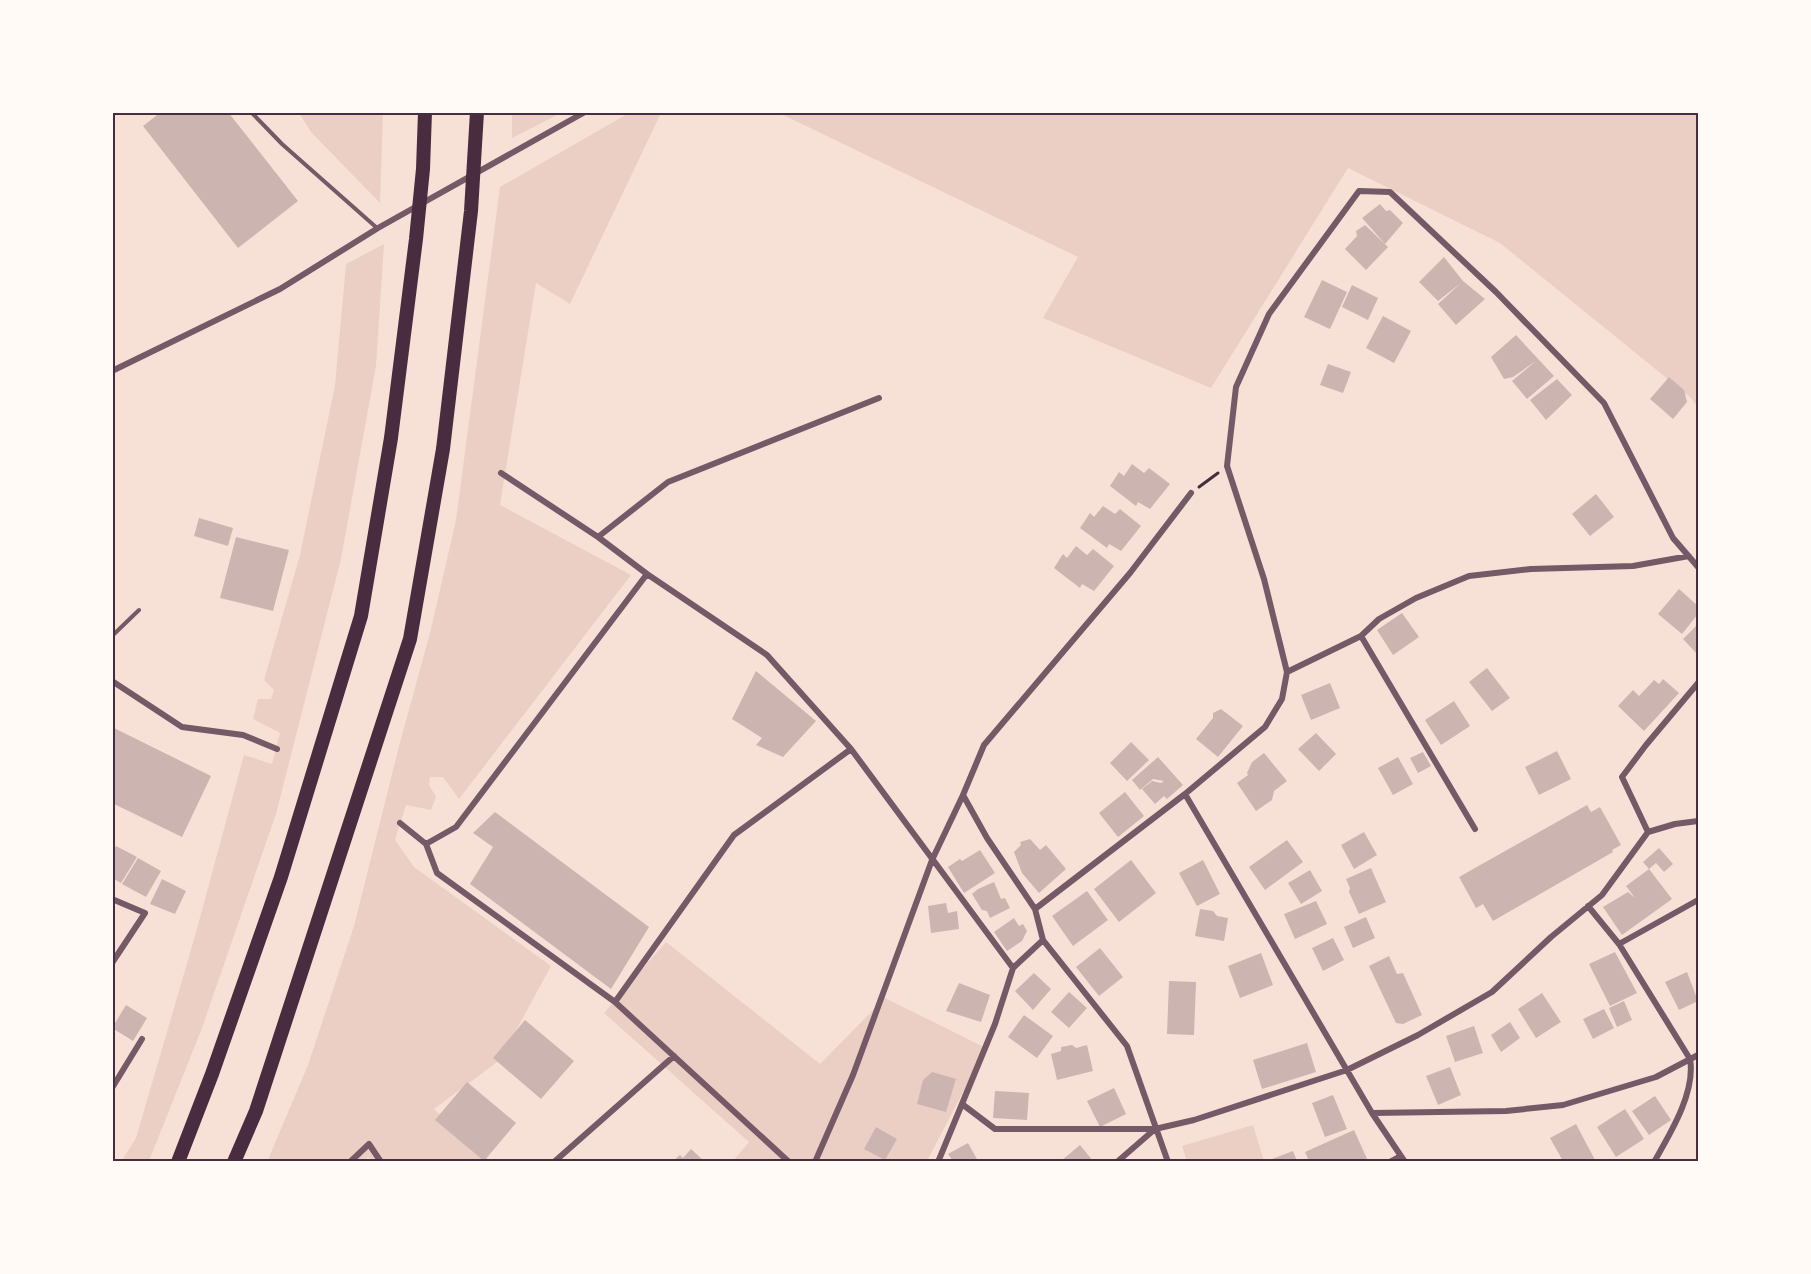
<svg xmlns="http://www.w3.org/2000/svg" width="1811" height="1274" viewBox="0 0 1811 1274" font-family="Commissioner,sans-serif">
<rect width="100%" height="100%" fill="#f7e1d7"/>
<path fill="#ebcfc5" d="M299,113H383L380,203L311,132Z
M512,113V112L561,113L512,138Z
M629,113H661L570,304L536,283L500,505L631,575L459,799L443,777H430L429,785L436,797L431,810L406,805L395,840L414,867L551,966L500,1060L434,1109L490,1161L372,1162L368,1157L364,1162H267L308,1065L354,926L399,746L430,633L456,520L500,187Z
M779,113H1698V407L1690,397L1500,243L1348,168L1211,388L1043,318L1078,257Z
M384,244L376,366L341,559L276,814L202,1028L149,1161L121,1162L136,1138L195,936L244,755L272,764L280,733L253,719L258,699H271L274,690L264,680L300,555L335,385L346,264Z
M666,942L820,1064L885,998L986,1048L927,1161H733L749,1142L604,1013Z
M1253,1125L1264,1161H1187L1182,1146Z"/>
<path fill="#ccb4b1" d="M161,112H228L298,201L238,248L143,126Z
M1380,204L1386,211L1390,210L1403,223L1385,244L1362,218Z
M1365,225L1388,247L1366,270L1345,249L1357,236L1356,231Z
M1444,257L1463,281L1485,299L1456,325L1438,304L1461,283L1438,301L1419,282Z
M1322,280L1347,292L1330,329L1304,317Z
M1352,285L1378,298L1368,320L1342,307Z
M1383,316L1411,331L1394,363L1366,348Z
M1516,335L1554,376L1527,399L1512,381L1536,361L1513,377L1504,379L1491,357Z
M1328,364L1351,372L1343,393L1320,385Z
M1669,377L1684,390L1687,402L1673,419L1650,399Z
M1557,379L1572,395L1546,420L1530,400Z
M1132,464L1144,473L1149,468L1170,484L1150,509L1138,502L1136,506L1110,486L1119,472L1124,476Z
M1596,494L1614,517L1590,536L1572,514Z
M1103,506L1115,514L1120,509L1141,526L1121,551L1109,544L1107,548L1080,528L1090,513L1094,517Z
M199,518L233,528L228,546L194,536Z
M236,537L289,550L273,611L220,598Z
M1076,546L1087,555L1093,549L1114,566L1094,591L1082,584L1080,588L1054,568L1063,554L1067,558Z
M1679,589L1698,606V614L1682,634L1658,614Z
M1402,613L1419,637L1393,655L1377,630Z
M1698,624V655L1683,639Z
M1487,668L1510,698L1492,711L1469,682Z
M756,671L816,721L783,757L756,745L762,738L732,719Z
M1663,679L1679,693L1644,731L1618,706L1633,690L1639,696L1654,680L1659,684Z
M1330,683L1340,708L1311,720L1301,695Z
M1454,701L1470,726L1441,745L1425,720Z
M1221,709L1243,726L1218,757L1196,739L1213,718V713Z
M112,727L211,776L182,837L112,803Z
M1316,733L1336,754L1319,771L1298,749Z
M1131,742L1149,760L1127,781L1110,763Z
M1557,751L1571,779L1539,795L1525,767Z
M1423,752L1431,766L1418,773L1410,758Z
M1264,753L1287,781L1274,791L1272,800L1256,811L1237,783L1248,775L1247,773L1252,762Z
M1158,757L1183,785L1167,799L1164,796L1155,804L1142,789L1152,781L1161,783L1164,781L1153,779L1140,790L1132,780Z
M1398,757L1413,784L1393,795L1378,768Z
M1125,792L1144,816L1118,837L1099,813Z
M1587,805L1591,812L1600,807L1621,845L1612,850L1613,852L1493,921L1483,904L1476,908L1459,877Z
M495,812L649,927L611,989L470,884L493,847L473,833Z
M1364,832L1377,855L1354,869L1341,845Z
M1030,839L1040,850L1046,845L1066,869L1039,893L1022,873L1014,852L1021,845L1020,842Z
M1287,840L1303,862L1265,890L1249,867Z
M116,846L137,857L121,883L112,878V852Z
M1659,848L1673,864L1664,872L1656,863L1649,869L1643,862Z
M980,850L995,873L964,893L948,867L960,859L962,861Z
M138,858L161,871L146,897L122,884Z
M1131,860L1156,893L1119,922L1094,889Z
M1203,860L1220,894L1197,906L1179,873Z
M1371,868L1386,902L1359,914L1349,892L1350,888L1346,879Z
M1649,869L1672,899L1622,935L1603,907L1628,892L1635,898L1626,886Z
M1310,870L1322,891L1301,904L1288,883Z
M162,879L186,891L175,914L150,904Z
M994,882L1001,899L1005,898L1010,908L990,918L987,911L982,910L972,894L978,889Z
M1087,891L1108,920L1073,946L1052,916Z
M1316,901L1327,924L1295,939L1284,914Z
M946,903L948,913L957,911L959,929L931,933L928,906Z
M1200,909L1213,911L1217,916L1228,918L1224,941L1195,936Z
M1366,917L1375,938L1353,948L1344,927Z
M1014,918L1019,926L1023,924L1027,931L1022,941L1007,951L994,932Z
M1333,938L1344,960L1323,971L1312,948Z
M1100,948L1123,977L1099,996L1076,967Z
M1615,952L1637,993L1610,1006L1589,964Z
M1261,953L1273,985L1240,998L1228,966Z
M1389,956L1397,974L1403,973L1422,1015L1403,1024L1396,1023L1369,966Z
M1687,972L1698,1001L1679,1010L1665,982Z
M1034,973L1051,989L1033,1010L1015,991Z
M1169,981L1196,982L1194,1035L1167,1034Z
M959,983L990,995L981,1022L946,1011Z
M1069,992L1087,1008L1069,1028L1051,1012Z
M1542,993L1561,1022L1536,1038L1518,1009Z
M1624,1001L1632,1020L1617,1027L1609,1008Z
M126,1005L147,1018L133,1041L112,1028Z
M1604,1009L1614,1028L1593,1039L1583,1019Z
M1024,1015L1053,1036L1037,1058L1008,1037Z
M525,1020L574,1061L541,1099L493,1058Z
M1510,1022L1520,1038L1501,1052L1491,1035Z
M1474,1026L1483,1053L1455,1062L1446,1036Z
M1307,1043L1316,1072L1262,1089L1253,1060Z
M1072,1045L1076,1048L1087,1045L1093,1071L1057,1080L1051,1054L1061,1051V1047Z
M1450,1067L1461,1095L1438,1105L1426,1076Z
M932,1072L956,1079L946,1112L917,1104L923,1080Z
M467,1082L516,1123L484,1161L435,1120Z
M1114,1088L1126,1114L1100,1127L1087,1101Z
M995,1091L1029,1093L1027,1120L993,1118Z
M1333,1095L1347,1129L1325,1137L1312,1103Z
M1655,1096L1671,1120L1649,1135L1632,1111Z
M1625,1109L1644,1139L1616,1157L1597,1127Z
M1576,1124L1595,1160L1592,1161H1563L1550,1138Z
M876,1127L897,1139L885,1160L864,1149Z
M1354,1130L1368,1161H1309L1305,1152Z
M968,1143L978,1161H953L948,1154Z
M1080,1145L1093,1161H1061Z
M691,1149L704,1161H673L680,1155L683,1158Z
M1293,1151L1297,1161H1273L1272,1159Z"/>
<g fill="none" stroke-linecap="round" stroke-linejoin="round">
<path stroke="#4a2c40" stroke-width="3" d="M1199,487L1218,473"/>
<path stroke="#755966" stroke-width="4" d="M251,112L282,144L377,228
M112,636L139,610"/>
<path stroke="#755966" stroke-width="6" d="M112,371L280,289L378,228L585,112
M501,473L598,537L647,574L767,655L851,749L1013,968
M598,537L668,482L879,398
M1361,636L1379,619L1416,598L1469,576L1531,569L1633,566L1689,556
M1287,672L1361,636L1475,829
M112,681L182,727L243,735L277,749
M1185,794L1372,1113L1506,1111L1563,1105L1656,1077L1698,1055
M400,823L426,844
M1648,832L1675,824L1698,821
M426,844L437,873L615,1002L789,1162
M426,844L456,827L647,574
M112,899L145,913L112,963
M1588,906L1619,944L1690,1059C1696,1092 1670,1134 1654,1162
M1035,909L987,838L963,795L984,745L1130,573L1191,493
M1619,944L1698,900
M615,1002L734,835L851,749
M112,1088L142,1039
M962,1104L995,1129H1154
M1372,1113L1405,1162
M350,1162L369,1144L381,1162
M554,1162L674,1056
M815,1162L853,1075L932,860L963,795
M938,1162L995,1024L1013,968L1043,940
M1117,1162L1155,1129L1194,1120L1347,1070L1418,1035L1492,992L1551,937L1602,895L1648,832L1622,777L1646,745L1698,683
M1168,1162L1127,1046L1043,940L1035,909L1185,794L1265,727L1282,699L1287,672L1264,579L1227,466L1236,387L1269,314L1359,191L1390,192L1496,292L1604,403L1673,538L1698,567
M1390,1162L1401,1156"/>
<path stroke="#4a2c40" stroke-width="14" d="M178,1162L212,1074L281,877L361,616L391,438L416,239L423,169L425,112
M234,1162L256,1111L410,639L443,449L471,211L477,112"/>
</g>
<rect width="1811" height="1274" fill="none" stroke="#fffaf5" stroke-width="228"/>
<rect x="114" y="114" width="1583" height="1046" fill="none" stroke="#4a2c40" stroke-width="2"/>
</svg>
